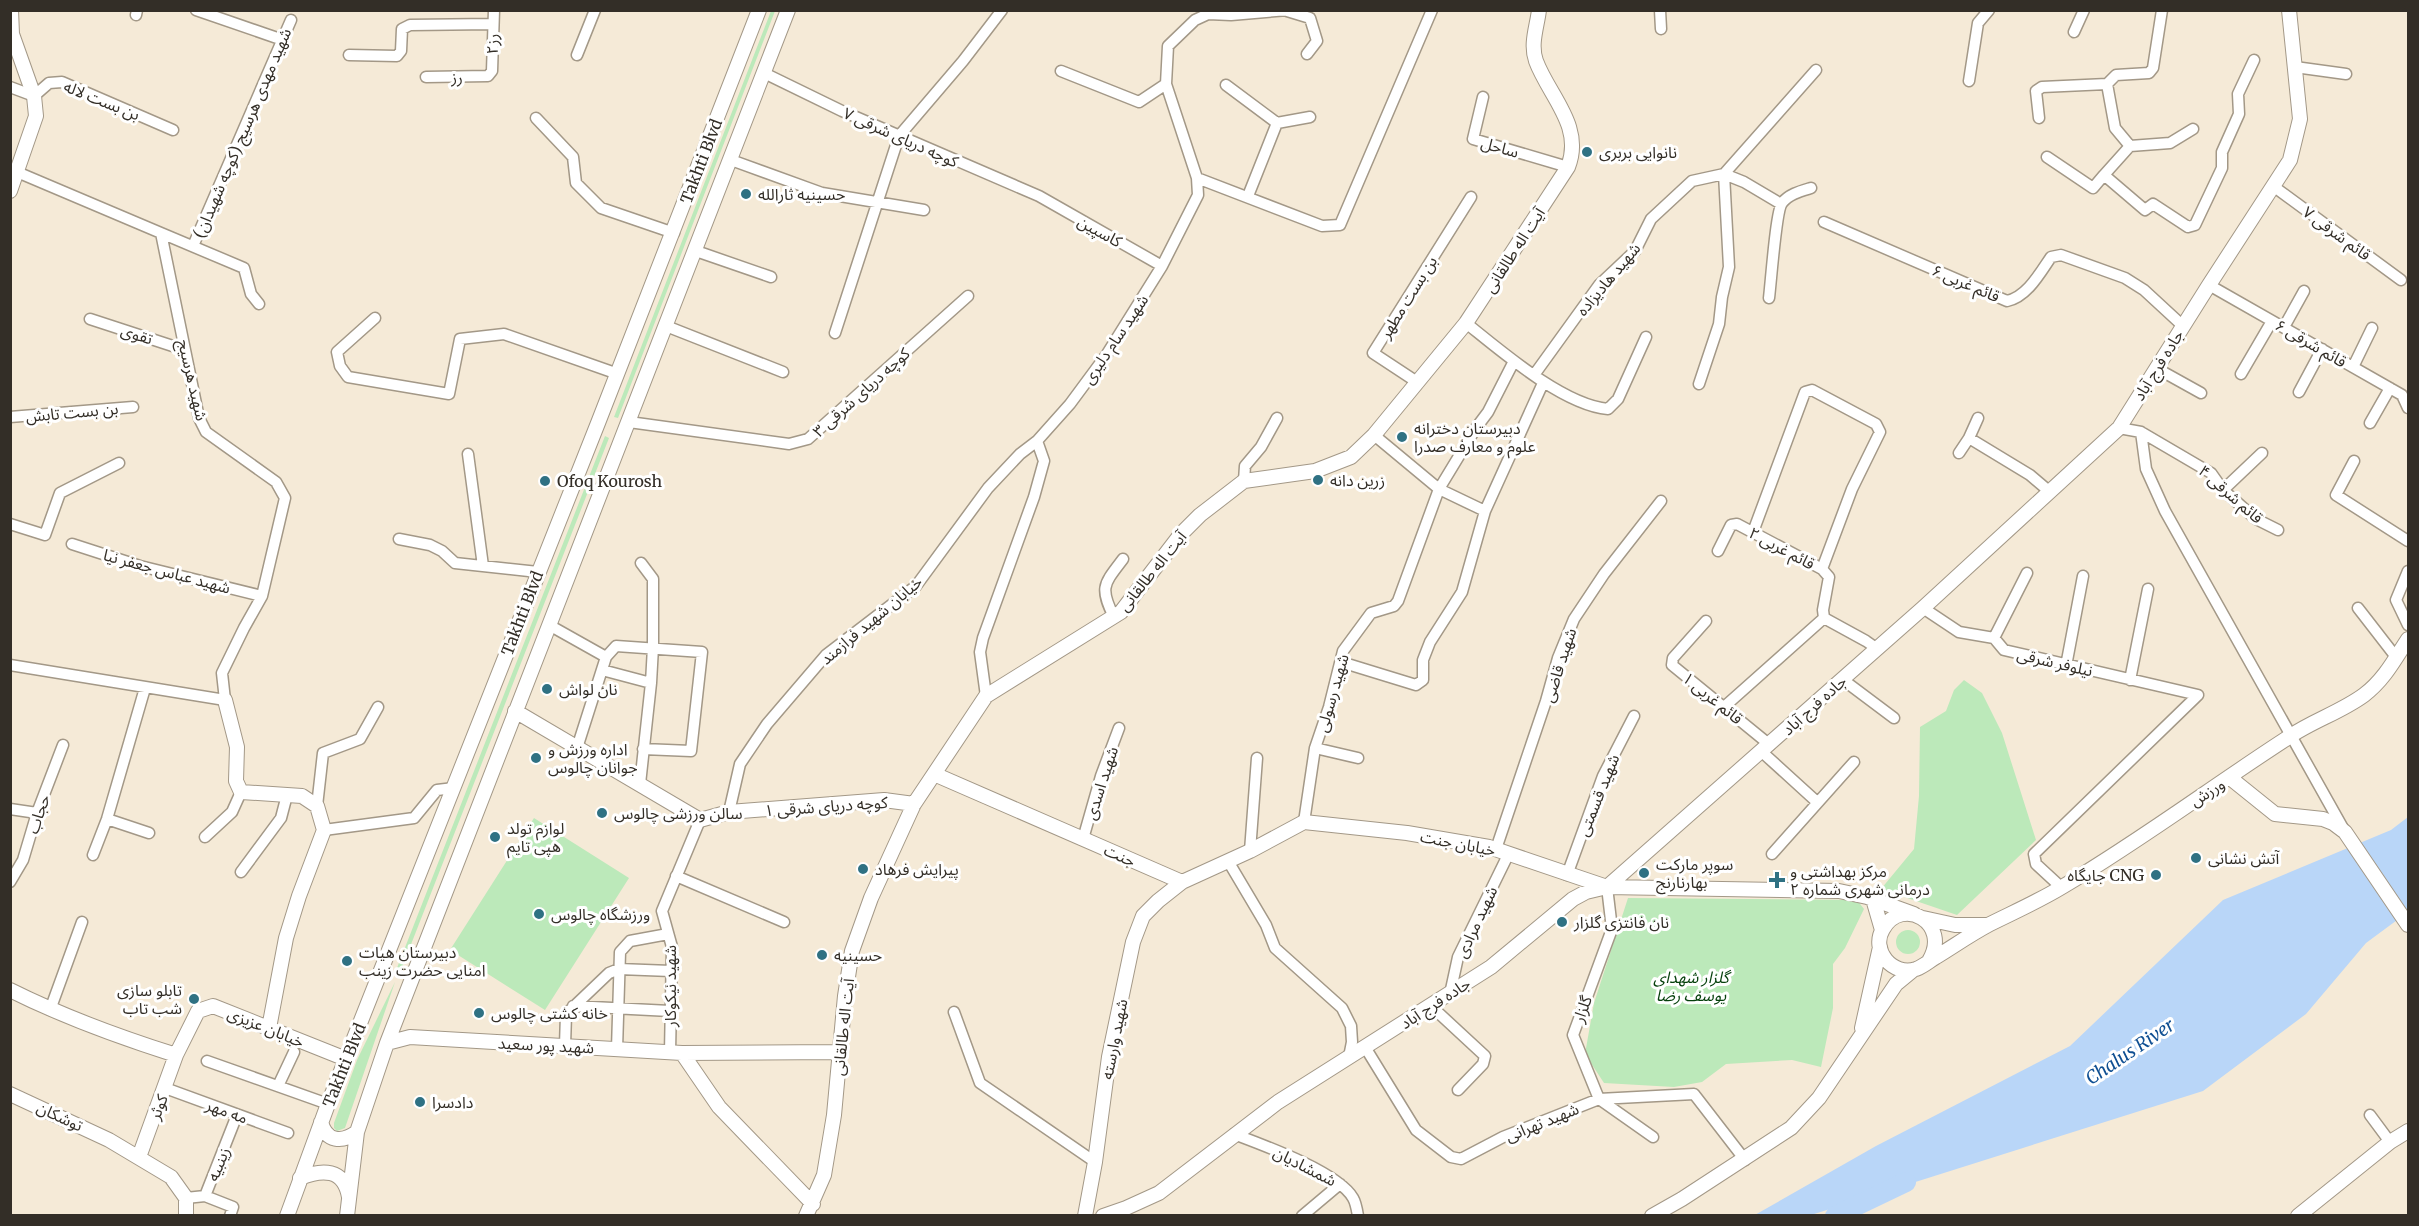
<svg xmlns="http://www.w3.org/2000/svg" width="2419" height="1226" viewBox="0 0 2419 1226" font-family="Merriweather,'Noto Sans Arabic',serif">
<rect width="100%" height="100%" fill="#f5ead7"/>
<path fill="#bce9ba" d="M771,11H775L618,418L614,417Z
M605,436L609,438L401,970L397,968Z
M1964,680L1982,693L2002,733L2036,840L1957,915L1881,889L1914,849L1919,796L1920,727L1946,711L1954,690Z
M534,818L629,878L545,1010L450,950Z
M1628,898L1857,900L1864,909L1845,948L1833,964V1008L1821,1067L1792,1060L1726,1064L1702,1082L1674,1087L1604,1083L1585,1054L1594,1003Z
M1896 942a12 12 0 1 1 24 0a12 12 0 1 1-24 0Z
M395,982L345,1128L337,1131L334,1128V1123L357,1060Z"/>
<path fill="#b9d6f8" d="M2408,817V912L2366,943L2306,1014L2203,1091L1811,1215L1753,1216L1876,1146L2070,1046L2223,900L2391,830Z"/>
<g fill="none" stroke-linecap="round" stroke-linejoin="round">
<path stroke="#b9d6f8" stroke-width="20" d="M1835,1216L1906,1182"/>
<defs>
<path id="street" d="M196,10L283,40
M1660,10L1661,29
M1287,11L1310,18L1317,41L1307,54
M136,15L137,10
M2074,32L2084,10
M349,55L397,56L401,51L402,29L410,25L492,24
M577,55L595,10
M2295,67L2346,74
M1061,71L1139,102L1166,84
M764,73L842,111L1039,196L1162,266
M426,77L488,76L492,71L494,10
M1969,81L1978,23L1989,10
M1226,85L1277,123L1310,117
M10,87L34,96L49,83L62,82L173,130
M1483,97L1473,139L1568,167
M536,118L573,157L576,183L601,208L674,233
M2039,118L2036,91L2042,87L2107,84
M2193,129L2170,143L2130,146L2104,175L2145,210L2153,204L2188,227L2195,225L2222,168V152L2239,114L2238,94L2254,60
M2130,146L2115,128L2107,84L2116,75L2149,73L2153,68L2162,10
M2047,157L2093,188L2104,175
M731,160L822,193L924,210
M1197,178L1322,226L1340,225L1432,10
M2273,186L2401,280
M1248,196L1277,123
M1824,222L2007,301C2027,297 2040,273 2051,257L2061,255L2125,278L2144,290L2183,326
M161,233L244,268L251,294L259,304
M193,246L291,20
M696,251L771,277
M2209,285L2402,395L2408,408
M1769,298C1771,282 1776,211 1782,203C1789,194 1801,191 1811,188
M375,318L337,352L340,366L348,377L449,394L460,339L504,334L618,374
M90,319L185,350
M1466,323C1501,351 1563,405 1608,409L1618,399L1646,337
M666,326L783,372
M2284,327L2304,291
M835,333L899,136L963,61L1002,10
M2353,367L2372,328
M2156,368L2201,393
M2241,374L2272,321
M1534,375L1599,285L1635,251L1651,219L1692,181L1724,174L1816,70
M1417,382L1373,353L1471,197
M1699,384L1719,324L1722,297L1729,267L1724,174L1744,182L1781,204
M2299,392L2322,349
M10,417L133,407
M629,422L789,444L808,439L968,296
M2370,423L2390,388
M2119,428L2141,432L2211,473L2223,490L2256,519L2278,530
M2141,432L2146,469L2165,511L2344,830
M1374,435L1439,489L1485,511
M1969,438L1978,418
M1959,453L1969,438L2030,475L2050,492
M468,454L483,566
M2354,461L2336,495L2408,541
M1244,481L1245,466L1261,447L1277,418
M2223,490L2262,453
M10,524L45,535L60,493L119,463
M1753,532L1805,392L1812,390L1876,424L1880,432L1852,489L1822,569
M399,539L430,545L442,551L455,563L538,572
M72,544L140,566L262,596
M1718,551L1731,525L1737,524L1822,569L1829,577L1823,610L1824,618L1866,641L1876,648
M2408,571L2396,600L2408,625
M1923,608L1959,632L1994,638L2004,650L2198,695
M2358,608L2396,657
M1114,617C1099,587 1104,584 1123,559
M1706,621L1673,658L1672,665L1770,745
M549,625L606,657
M1994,638L2027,573
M1341,662L1416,685L1423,680V660L1430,642L1462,592L1485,511L1543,383
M10,665L225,700L222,673L244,628L262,596L285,498L276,482L206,432L199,418L161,233L17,172
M2066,666L2083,576
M602,670L651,683
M1842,679L1894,718
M2130,680L2148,589
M986,696L980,652L983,638L1034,497L1044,461L1037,441L1070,404L1107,354L1162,266L1198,195L1197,178L1166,84L1168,46L1195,20L1208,14L1231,15L1288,10
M1724,707L1824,618
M577,748L606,657L616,646L702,652L691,751L643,749
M1315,748L1358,758
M1762,752L1817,802
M640,784L651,683L653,647V579L641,563
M317,806L323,753L360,739L378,707
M10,809L37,813
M729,812L740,764L767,724L826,655L916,586L988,488L1020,454L1037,441
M107,819L149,833
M1304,822L1315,748L1329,707L1343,651L1371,613L1394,606L1398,601L1439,489L1476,428L1488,412L1514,361
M324,830L414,818L437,790L454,788
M205,837L232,812L241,792
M1083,839L1101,776L1119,728
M1496,849L1546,701L1558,658L1574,619L1604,574L1661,501
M1250,851L1257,758
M1772,854L1854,762
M93,855L107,819L145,688
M1228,861L1266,925L1275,948L1342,1008L1351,1026L1352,1042L1349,1057
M241,872L281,818L287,795
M1567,875L1603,776L1634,716
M676,876L784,922
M10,882L23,860L37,813L63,745
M1607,887L1612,929L1573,1035L1599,1099L1653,1137
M2062,888L2036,864L2034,854L2198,695
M1450,994L1458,957L1509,853
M573,1006L670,1011
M1431,1006L1485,1056L1483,1064L1458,1090
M50,1010L82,922
M954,1012L980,1083L1095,1162
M565,1046L566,1014L609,973L619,969L671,971
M1365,1047L1416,1130L1451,1157L1461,1159L1503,1137L1599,1099L1694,1094L1745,1160
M617,1049L620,952L630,941L668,934
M670,1053L672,947L662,911L700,820
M207,1061L328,1104
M278,1086L294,1052
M165,1088L288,1133
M2370,1115L2390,1142
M1234,1134C1263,1145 1338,1172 1353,1198C1356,1203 1357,1210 1358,1216
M205,1196L233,1207L230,1216
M186,1198L205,1196L237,1115
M1302,1216L1340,1184"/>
<path id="secondary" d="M10,191L36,116L34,96L12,34L11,10
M225,700L237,747L236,781L241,792L302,796L317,806L324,830L299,896L286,938L269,1028
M515,711L700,820L729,812L884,800L914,804
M934,774L1182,882L1250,851L1304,822L1407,833L1489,847L1607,887L1839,891L1867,897L1914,914
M2229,777L2275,814L2323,819L2333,823L2345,832L2408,925
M1873,899L1882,930
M1923,918L1955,925H1987
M1929,961C1952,923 1902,895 1883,929C1870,950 1893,977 1916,969C1924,966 1929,961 1936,957C1954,946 1971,934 1990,924C2014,912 2039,901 2062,887C2140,841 2213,786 2289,737C2312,721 2341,712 2364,695C2384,680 2395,659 2408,639
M10,990C64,1017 119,1037 176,1055
M1862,1028L1880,947
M387,1043L410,1037L682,1053L840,1052
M682,1053L719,1107L813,1204
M10,1094L109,1140L171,1177L186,1198V1216
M321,1122C326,1142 342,1143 357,1132
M139,1157L176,1055L198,1011L213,1006L346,1059
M300,1178C322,1169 344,1168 349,1197
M287,1216L328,1104L598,423L759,10
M347,1216L357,1132L387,1043L788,10
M806,1216L824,1175L834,1115L845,996L852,951L871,898L914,804L986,696L1121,612L1181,534L1200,515L1244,481L1315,471L1351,457L1374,435L1466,323L1568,167C1584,126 1549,96 1536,61C1530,44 1537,27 1539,10
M1085,1216L1095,1162L1109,1057L1133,942L1143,916L1158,901L1182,882
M1103,1216L1126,1208L1159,1193L1278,1102L1491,967L1573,899L1586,892L1607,887L1923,608L2119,428L2209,285L2290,160L2300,119L2289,10
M1652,1216L1682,1199L1791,1128L1819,1098L1896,984L1913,970
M2298,1216L2390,1142L2408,1131"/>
</defs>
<use href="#street" stroke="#a39887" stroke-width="13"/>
<use href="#secondary" stroke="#a39887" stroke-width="16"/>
<use href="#street" stroke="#fff" stroke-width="10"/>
<use href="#secondary" stroke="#fff" stroke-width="14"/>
</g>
<g fill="#2f7183" stroke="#fff" stroke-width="2">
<circle cx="1587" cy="152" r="6"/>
<circle cx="746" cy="194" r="6"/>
<circle cx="1402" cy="437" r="6"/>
<circle cx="1318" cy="480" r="6"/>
<circle cx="545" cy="481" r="6"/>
<circle cx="547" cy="689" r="6"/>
<circle cx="536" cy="758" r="6"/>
<circle cx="602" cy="813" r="6"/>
<circle cx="495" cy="837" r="6"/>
<circle cx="2196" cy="858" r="6"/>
<circle cx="863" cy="869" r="6"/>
<circle cx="1644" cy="873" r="6"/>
<circle cx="2156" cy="875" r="6"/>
<path d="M1774 871h6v6h6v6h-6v6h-6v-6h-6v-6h6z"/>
<circle cx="539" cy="914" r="6"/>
<circle cx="1562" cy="922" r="6"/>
<circle cx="822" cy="955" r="6"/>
<circle cx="347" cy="961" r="6"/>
<circle cx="194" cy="999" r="6"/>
<circle cx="479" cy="1013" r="6"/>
<circle cx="420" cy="1102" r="6"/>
</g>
<g text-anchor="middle" stroke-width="6" stroke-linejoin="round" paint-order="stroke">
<g font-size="16" fill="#332e27" stroke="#fff">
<text transform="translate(492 44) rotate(-89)" y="6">رز۲</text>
<text transform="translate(457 77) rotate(-1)" y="6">رز</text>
<text transform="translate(102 100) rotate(22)" y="6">بن بست لاله</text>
<text transform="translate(242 133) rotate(-67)" y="6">شهید مهدی هرسیج (کوچه شهیدان)</text>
<text transform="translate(901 137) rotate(24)" y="6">کوچه دریای شرقی ۷</text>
<text transform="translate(1500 147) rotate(16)" y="6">ساحل</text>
<text transform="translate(701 161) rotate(-69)" y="6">Takhti Blvd</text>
<text transform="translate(1100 231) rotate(29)" y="6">کاسپين</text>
<text transform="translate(2337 233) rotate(36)" y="6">قائم شرقی ۷</text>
<text transform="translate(1514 250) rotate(-57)" y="6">آیت اله طالقانی</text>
<text transform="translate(1608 279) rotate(-50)" y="6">شهید هادیزاده</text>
<text transform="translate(1966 283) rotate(23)" y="6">قائم غربی ۶</text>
<text transform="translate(1408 297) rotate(-58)" y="6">بن بست مطهر</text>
<text transform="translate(137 334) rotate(18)" y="6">تقوی</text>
<text transform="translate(1115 339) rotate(-56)" y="6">شهید سام دلیری</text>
<text transform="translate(2311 343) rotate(30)" y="6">قائم شرقی ۶</text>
<text transform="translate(2158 365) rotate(-58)" y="6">جاده فرج آباد</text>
<text transform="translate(193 380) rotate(77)" y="6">شهید هرسیج</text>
<text transform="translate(861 392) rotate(-42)" y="6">کوچه دریای شرقی ۳</text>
<text transform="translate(72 412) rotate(-5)" y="6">بن بست تابش</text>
<text transform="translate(2231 494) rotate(41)" y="6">قائم شرقی ۴</text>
<text transform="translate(1782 548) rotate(28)" y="6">قائم غربی ۲</text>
<text transform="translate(167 571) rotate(15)" y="6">شهید عباس جعفر نیا</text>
<text transform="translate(1152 571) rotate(-51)" y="6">آیت اله طالقانی</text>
<text transform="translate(522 613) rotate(-69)" y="6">Takhti Blvd</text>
<text transform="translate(871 620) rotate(-40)" y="6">خیابان شهید فرازمند</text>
<text transform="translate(2055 662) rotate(13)" y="6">نیلوفر شرقی</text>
<text transform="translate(1559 665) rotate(-72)" y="6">شهید قاضی</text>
<text transform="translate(1332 693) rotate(-74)" y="6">شهید رسولی</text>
<text transform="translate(1713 698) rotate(39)" y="6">قائم غربی ۱</text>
<text transform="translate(1814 705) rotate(-42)" y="6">جاده فرج آباد</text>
<text transform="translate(1101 783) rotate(-72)" y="6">شهید اسدی</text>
<text transform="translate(2207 792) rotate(-33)" y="6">ورزش</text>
<text transform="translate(1598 795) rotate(-68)" y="6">شهید قسمتی</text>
<text transform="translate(826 806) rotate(-4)" y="6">کوچه دریای شرقی ۱</text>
<text transform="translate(38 814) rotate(-71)" y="6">حجاب</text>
<text transform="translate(1458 843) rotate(11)" y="6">خیابان جنت</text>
<text transform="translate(1120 855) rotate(24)" y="6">جنت</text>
<text transform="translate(1476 922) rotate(-65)" y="6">شهید مرادی</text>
<text transform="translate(670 986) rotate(-90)" y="6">شهید نیکوکار</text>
<text transform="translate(1435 1003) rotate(-33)" y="6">جاده فرج آباد</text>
<text transform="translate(1582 1009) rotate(-70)" y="6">گلزار</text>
<text transform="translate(266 1027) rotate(22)" y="6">خیابان عزیزی</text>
<text transform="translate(843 1027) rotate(-84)" y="6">آیت اله طالقانی</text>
<text transform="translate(1114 1039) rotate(-79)" y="6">شهید وارسته</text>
<text transform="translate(546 1045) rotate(3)" y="6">شهید پور سعید</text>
<text transform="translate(344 1065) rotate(-68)" y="6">Takhti Blvd</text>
<text transform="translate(158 1107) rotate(-69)" y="6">کوثر</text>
<text transform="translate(227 1111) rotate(20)" y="6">مه مهر</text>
<text transform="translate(60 1116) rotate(25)" y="6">توشکان</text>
<text transform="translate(1542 1122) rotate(-22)" y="6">شهید تهرانی</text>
<text transform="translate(218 1164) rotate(-68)" y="6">زینبیه</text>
<text transform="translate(1305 1166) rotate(27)" y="6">شمشادیان</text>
</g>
<g font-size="16" fill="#332e27" stroke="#fff" text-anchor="start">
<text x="1599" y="158">نانوایی بربری</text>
<text x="758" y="200">حسینیه ثارالله</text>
<text x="1414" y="434">دبیرستان دخترانه<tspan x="1414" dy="18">علوم و معارف صدرا</tspan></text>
<text x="1330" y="486">زرین دانه</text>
<text x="557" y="487">Ofoq Kourosh</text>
<text x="559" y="695">نان لواش</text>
<text x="548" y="755">اداره ورزش و<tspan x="548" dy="18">جوانان چالوس</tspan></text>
<text x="614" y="819">سالن ورزشی چالوس</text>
<text x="507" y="834">لوازم تولد<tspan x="507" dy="18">هپی تایم</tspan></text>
<text x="2208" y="864">آتش نشانی</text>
<text x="1656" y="870">سوپر مارکت<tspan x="1656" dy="18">بهارنارنج</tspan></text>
<text x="875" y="875">پیرایش فرهاد</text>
<text x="1790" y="877">مرکز بهداشتی و<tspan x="1790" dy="18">درمانی شهری شماره ۲</tspan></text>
<text x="2144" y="881" text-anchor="end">جایگاه CNG</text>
<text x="551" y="920">ورزشگاه چالوس</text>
<text x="1574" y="928">نان فانتزی گلزار</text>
<text x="359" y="958">دبیرستان هیات<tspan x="359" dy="18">امنایی حضرت زینب</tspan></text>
<text x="834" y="961">حسینیه</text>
<text x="182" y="996" text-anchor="end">تابلو سازی<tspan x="182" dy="18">شب تاب</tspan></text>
<text x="491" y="1019">خانه کشتی چالوس</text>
<text x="432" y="1108">دادسرا</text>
</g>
<g font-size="16" font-style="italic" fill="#043f0a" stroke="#fff">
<text x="1691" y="983">گلزار شهدای<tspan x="1691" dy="18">یوسف رضا</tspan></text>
</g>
<g font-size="18" font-style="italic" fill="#0f4f92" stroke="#fff">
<text transform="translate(2130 1052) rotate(-34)" y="6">Chalus River</text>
</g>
</g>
<rect width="2419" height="1226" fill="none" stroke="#332e27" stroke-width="24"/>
</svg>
